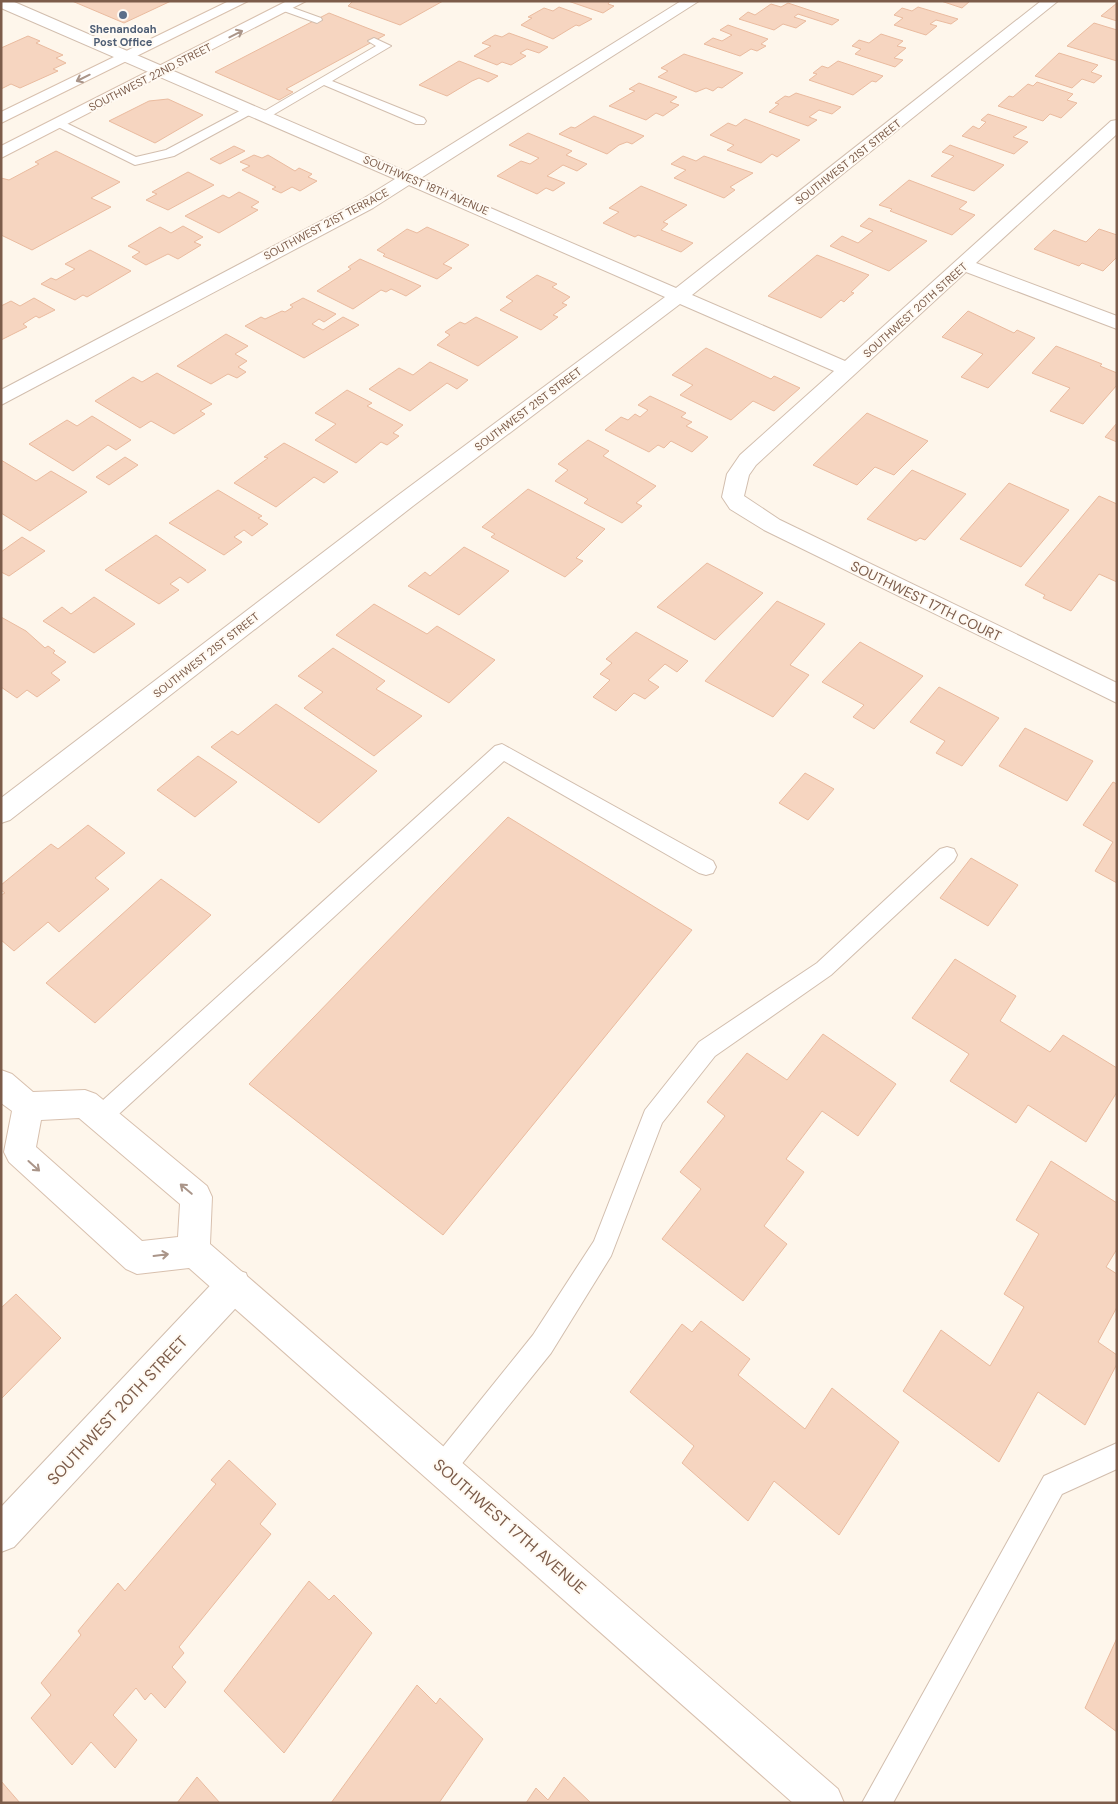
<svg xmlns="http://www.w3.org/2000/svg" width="1118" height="1804" viewBox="0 0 1118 1804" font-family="'DM Sans',sans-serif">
<rect width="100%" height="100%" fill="#fef6eb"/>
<path fill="#f6d5c0" stroke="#eabb9f" d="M72,1H171L124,23Z
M353,1H443L400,25L348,6Z
M568,1H610L608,4L614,6L603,13Z
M941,1H970L962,8Z
M788,3L839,20L832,25L798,14L794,17L806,21L796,28L783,24L774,30L739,19L748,12L755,15L771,4L781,7Z
M1117,3V21L1101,16Z
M559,7L592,19L579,26L576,25L553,39L521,25L532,18L528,17L544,8L553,11Z
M918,7L958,19L951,24L936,20L930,24L937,26L926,35L894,25L903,18L894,15L902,8L912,11Z
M329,13L385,35L286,89L293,92L279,100L215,72Z
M1094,23L1117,30V61L1067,46Z
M728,25L768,39L761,44L766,46L757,51L751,49L740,56L704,44L713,38L722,41L732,35L720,30Z
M509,33L548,47L539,53L527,49L520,53L526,56L511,65L502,62L497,65L474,56L491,46L482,43L495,35L502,37Z
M881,34L903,41L897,46L906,48L894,58L903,60L895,67L855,54L861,49L852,46L859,40L869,43Z
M28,36L40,41L36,43L63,55L56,58L66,63L53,69L58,71L20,88L11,84L1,89V48Z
M1059,53L1098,65L1091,72L1102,76L1094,83L1082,79L1072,88L1035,76Z
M684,54L743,73L722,88L718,87L713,91L706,88L696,92L658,77L668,71L661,68Z
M459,61L498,76L488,82L479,78L472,81L447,96L419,85Z
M838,61L883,76L876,82L872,81L853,95L809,80L817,74L813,73L822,66L828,68Z
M1037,82L1073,94L1067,100L1077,103L1061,118L1050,114L1043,121L998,106L1009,96L1013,97L1028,84L1033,86Z
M639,83L677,97L670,102L679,105L663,116L656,113L646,120L609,106L635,91L629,89Z
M796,93L841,107L832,114L819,110L809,117L817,120L808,126L769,112L779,104L775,103L785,96L789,97Z
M168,99L203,115L155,143L109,121L149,101Z
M988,114L1027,127L1013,137L1028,142L1014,154L962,136L973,126L979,129L986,122L981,120Z
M594,116L644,136L632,144L627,142L619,145L607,154L559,134L571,127L575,128Z
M745,119L800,140L777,157L772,154L761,163L727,150L734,145L710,135L728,123L736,126Z
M528,133L572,151L566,155L587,164L577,171L563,165L547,176L565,183L553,191L546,188L537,194L497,176L521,161L530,164L539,158L509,145Z
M950,145L1004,165L974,191L931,176L954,156L942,152Z
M234,146L245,151L220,164L210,159Z
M56,151L120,182L91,198L111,207L32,250L1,235V178L9,180L39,164L35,162Z
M254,155L262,158L268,155L295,171L299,168L312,174L308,177L317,181L300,191L292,187L281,193L272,189L276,187L242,170L250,166L240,162Z
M683,156L696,161L704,156L753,173L730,187L735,190L724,198L674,178L686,170L671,164Z
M188,172L214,185L168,210L146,200L157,194L152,192Z
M909,180L967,202L959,209L975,215L952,235L890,211L892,209L879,205Z
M641,186L687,205L663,222L668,224L661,230L693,243L681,252L638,235L635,237L603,223L619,212L609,208Z
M239,192L259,202L251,207L258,210L219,233L185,216L223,195L229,198Z
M869,218L927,241L889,271L830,246L842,236L858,243L873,231L860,226Z
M183,226L203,237L194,242L201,245L178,259L168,254L146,265L132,257L140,252L128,246L160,227L171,233Z
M427,227L469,245L443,264L452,268L437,279L383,256L385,254L377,250L407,229L417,233Z
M1099,229L1117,235V257L1103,271L1082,263L1079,266L1034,249L1054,230L1086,242Z
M90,250L131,271L87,297L83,295L75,300L41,284L51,278L56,280L75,269L65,264Z
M817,255L869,275L851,292L854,293L849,297L844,302L841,300L821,318L768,296Z
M360,259L421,286L406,296L391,289L386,292L381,290L353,309L317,291L351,269L348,267Z
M537,275L557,284L552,287L570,297L562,303L567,305L553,315L558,317L541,330L500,310L513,301L506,297Z
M34,298L55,310L39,318L36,316L23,324L27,327L1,340V306L11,301L20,306Z
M303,298L336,314L324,322L319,319L312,324L323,330L343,317L359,325L304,358L245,326L261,317L265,319L282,311L285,312L293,307L290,305Z
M968,311L1014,333L1017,330L1035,338L988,388L961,377L983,354L942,337Z
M476,317L518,337L478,366L437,345L450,335L445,332L460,322L465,324Z
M226,334L248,346L235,354L247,361L238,367L246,372L237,378L228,374L211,384L177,366Z
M1056,346L1102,364L1100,366L1117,373V385L1083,424L1050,411L1070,388L1032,373Z
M706,348L771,379L774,376L800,388L774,411L753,401L731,420L680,395L693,385L672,375Z
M430,362L468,380L457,389L447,383L410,411L369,389L399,368L413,375Z
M157,373L212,404L200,411L205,414L174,434L151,421L140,428L95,401L133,377L142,382Z
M347,390L372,403L367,406L403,425L393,433L399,436L387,445L381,442L356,463L315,440L336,424L315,413Z
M650,396L686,413L681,417L692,422L686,426L708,437L692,452L671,441L664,448L658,445L649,452L605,430L621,417L628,420L635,414L640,417L648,410L638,405Z
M867,413L928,441L894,475L875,467L857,485L813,465Z
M92,416L131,440L116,450L108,445L73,471L29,444L67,420L77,426Z
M1117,423V442L1105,437Z
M588,440L609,451L603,456L656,486L636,503L642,506L622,523L584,503L588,499L555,481L568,470L558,464Z
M284,443L338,472L324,483L314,477L276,507L234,483L268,458L264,457Z
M125,457L138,465L109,485L96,477Z
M1,460L36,481L51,471L87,492L30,531L1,513Z
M912,470L966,494L925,540L920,538L916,541L867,519Z
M1009,483L1069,510L1021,567L960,539Z
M528,489L605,529L576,558L583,561L565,577L491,537L495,534L482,527Z
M218,490L262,516L258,518L268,524L252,536L244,530L234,537L242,542L224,555L169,523Z
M1099,496L1117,504V582L1099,574L1071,611L1043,598L1045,595L1025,585Z
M156,535L206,570L188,583L180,577L170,584L179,590L159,604L105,570Z
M22,537L45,551L9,576L1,572V552Z
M464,547L509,571L459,615L408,586L425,572L430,576Z
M707,563L763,593L715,640L657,607Z
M94,597L135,624L94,653L43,621L62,607L71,614Z
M777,601L825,624L790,665L809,675L773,717L705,681Z
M374,604L427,634L437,626L495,660L449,703L336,635Z
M1,617L26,631L45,648L48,646L55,651L53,653L66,662L51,673L60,680L37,697L27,690L17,698L1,687Z
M636,632L688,661L677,672L665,664L648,680L659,687L645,699L634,693L616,711L593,697L610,680L600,674L612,663L606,659Z
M860,642L923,676L874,729L853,717L864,705L822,682Z
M333,648L385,681L376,689L422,716L374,756L304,708L323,692L298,676Z
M939,687L999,718L962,766L936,753L945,741L910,722Z
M276,704L377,771L319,823L211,747L232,731L238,735Z
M1025,728L1093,761L1067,801L999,766Z
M198,756L237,782L195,817L157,790Z
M805,773L834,789L808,820L779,803Z
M1113,782L1117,784V883L1095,871L1113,842L1083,825Z
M508,817L692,930L443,1235L249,1084Z
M88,825L125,853L95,878L109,889L59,932L48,922L14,951L1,940V895L5,893L1,890V885L51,844L58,849Z
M971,858L1018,885L988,926L940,898Z
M161,879L211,915L95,1023L46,983Z
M955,959L1016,996L1000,1021L1050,1052L1063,1035L1117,1068V1092L1086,1142L1028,1105L1016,1123L950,1081L969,1054L912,1018Z
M823,1034L896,1084L858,1136L822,1111L786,1159L804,1172L764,1226L787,1244L743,1301L662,1239L701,1189L680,1172L725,1116L707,1102L747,1053L787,1080Z
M1051,1161L1117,1203V1249L1106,1267L1117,1274V1307L1098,1342L1117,1355V1364L1085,1425L1038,1392L999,1462L903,1391L941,1330L990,1366L1024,1307L1004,1294L1039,1234L1016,1220Z
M16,1294L61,1338L1,1399V1308Z
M701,1321L750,1359L738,1375L805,1429L832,1388L899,1442L839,1535L774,1481L748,1521L682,1463L694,1446L630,1392L682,1324L692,1332Z
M229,1460L276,1504L260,1524L271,1534L179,1647L184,1653L172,1667L186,1682L165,1708L151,1693L145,1700L136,1688L113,1715L137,1740L115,1768L91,1742L72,1765L31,1718L51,1695L41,1683L81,1635L78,1631L118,1583L125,1591L216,1484L211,1480Z
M309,1581L329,1600L334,1595L372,1633L284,1753L224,1691Z
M1117,1638V1732L1085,1708Z
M417,1685L436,1704L440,1698L483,1739L439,1803H331Z
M197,1777L220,1803H177Z
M564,1777L591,1803H526L536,1788L548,1800Z
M1,1781L20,1803H1Z"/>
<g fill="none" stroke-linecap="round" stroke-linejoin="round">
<defs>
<path id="service" d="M285,5L321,18L322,20L317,23L281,10L280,8Z
M374,38L391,46L332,81L424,118L426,121L424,124H416L324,85L266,119H258L256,116L376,46L368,41Z
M249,106L253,107V113L174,156L135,165L52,124L58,120L62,121L136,157L166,150Z
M502,744L713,861L716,867L713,873L706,875L699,873L504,761L108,1124L100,1127L92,1124L89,1117L92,1110L495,746Z
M947,847L954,849L957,855L954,861L831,975L715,1056L662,1123L611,1256L551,1353L452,1476L443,1480L434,1476L430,1467L434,1458L533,1335L594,1241L645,1110L699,1042L817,963L940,849Z
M1117,1443V1469L1062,1494L893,1803H862L1044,1476Z"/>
<path id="minor" d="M1,1H12L407,172L681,1H699L421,178L676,288L1041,1H1058L692,295L845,361L1111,121L1117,120V134L976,263L1117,316V329L966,272L756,465L749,475L744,496L780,520L1117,683V703L764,530L730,509L722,497L727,474L740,455L834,371L680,304L413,506L10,820L1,823V798L397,496L665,297L409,185L373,208L1,405V390L361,200L395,179L1,8Z
M234,1269L246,1273L250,1285L246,1297L14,1547L1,1552V1507L222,1273Z"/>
<path id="secondary" d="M229,1H248L1,123V112Z
M287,1H306L1,158V146Z
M1,1070L12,1074L33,1092L85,1090L96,1094L207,1186L212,1197L210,1244L838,1789L844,1803H793L189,1268L137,1274L126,1269L9,1162L4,1152L12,1111L1,1103ZM79,1118L180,1204L178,1237L142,1241L36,1147L41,1120Z"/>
</defs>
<use href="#service" stroke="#d2beae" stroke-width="2"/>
<use href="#minor" stroke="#d2beae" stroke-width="2"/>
<use href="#secondary" stroke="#d8c0ae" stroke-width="2"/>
<use href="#service" fill="#fff" fill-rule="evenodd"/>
<use href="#minor" fill="#fff" fill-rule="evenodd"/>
<use href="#secondary" fill="#fff" fill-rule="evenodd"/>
</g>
<defs><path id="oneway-shaft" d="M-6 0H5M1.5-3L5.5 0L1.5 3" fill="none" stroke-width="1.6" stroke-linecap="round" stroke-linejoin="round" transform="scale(1.25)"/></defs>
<g stroke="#aa9589">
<use href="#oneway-shaft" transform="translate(236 34) rotate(-27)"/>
<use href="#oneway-shaft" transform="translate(83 78) rotate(154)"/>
<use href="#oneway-shaft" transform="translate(34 1166) rotate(42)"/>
<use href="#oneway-shaft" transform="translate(186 1189) rotate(-140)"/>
<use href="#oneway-shaft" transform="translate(161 1255) rotate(-7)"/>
</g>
<circle fill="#5c6f8a" stroke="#fffaf3" stroke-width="2" cx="123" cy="15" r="5"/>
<g text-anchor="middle" stroke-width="4" stroke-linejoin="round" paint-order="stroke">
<g font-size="11" font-weight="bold" fill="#4e5e75" stroke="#fffaf3">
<text x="123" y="33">Shenandoah<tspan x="123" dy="13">Post Office</tspan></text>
</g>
<g font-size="11" fill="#7c5c4a" stroke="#fffaf3">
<text transform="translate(150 77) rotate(-27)" y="4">SOUTHWEST 22ND STREET</text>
<text transform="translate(848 162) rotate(-38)" y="4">SOUTHWEST 21ST STREET</text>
<text transform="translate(426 185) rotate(23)" y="4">SOUTHWEST 18TH AVENUE</text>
<text transform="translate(326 224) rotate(-28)" y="4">SOUTHWEST 21ST TERRACE</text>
<text transform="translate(915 310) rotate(-42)" y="4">SOUTHWEST 20TH STREET</text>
<text transform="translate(528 409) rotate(-37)" y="4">SOUTHWEST 21ST STREET</text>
<text transform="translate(206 655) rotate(-38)" y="4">SOUTHWEST 21ST STREET</text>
</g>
<g font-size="14" fill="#7c5c4a" stroke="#fffaf3">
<text transform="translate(926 601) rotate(26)" y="5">SOUTHWEST 17TH COURT</text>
</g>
<g font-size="16" fill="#7c5c4a" stroke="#fffaf3">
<text transform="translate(117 1410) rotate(-47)" y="6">SOUTHWEST 20TH STREET</text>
<text transform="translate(510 1526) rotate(41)" y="6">SOUTHWEST 17TH AVENUE</text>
</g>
</g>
<rect width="1118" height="1804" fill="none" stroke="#7c5c4a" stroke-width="5"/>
</svg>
